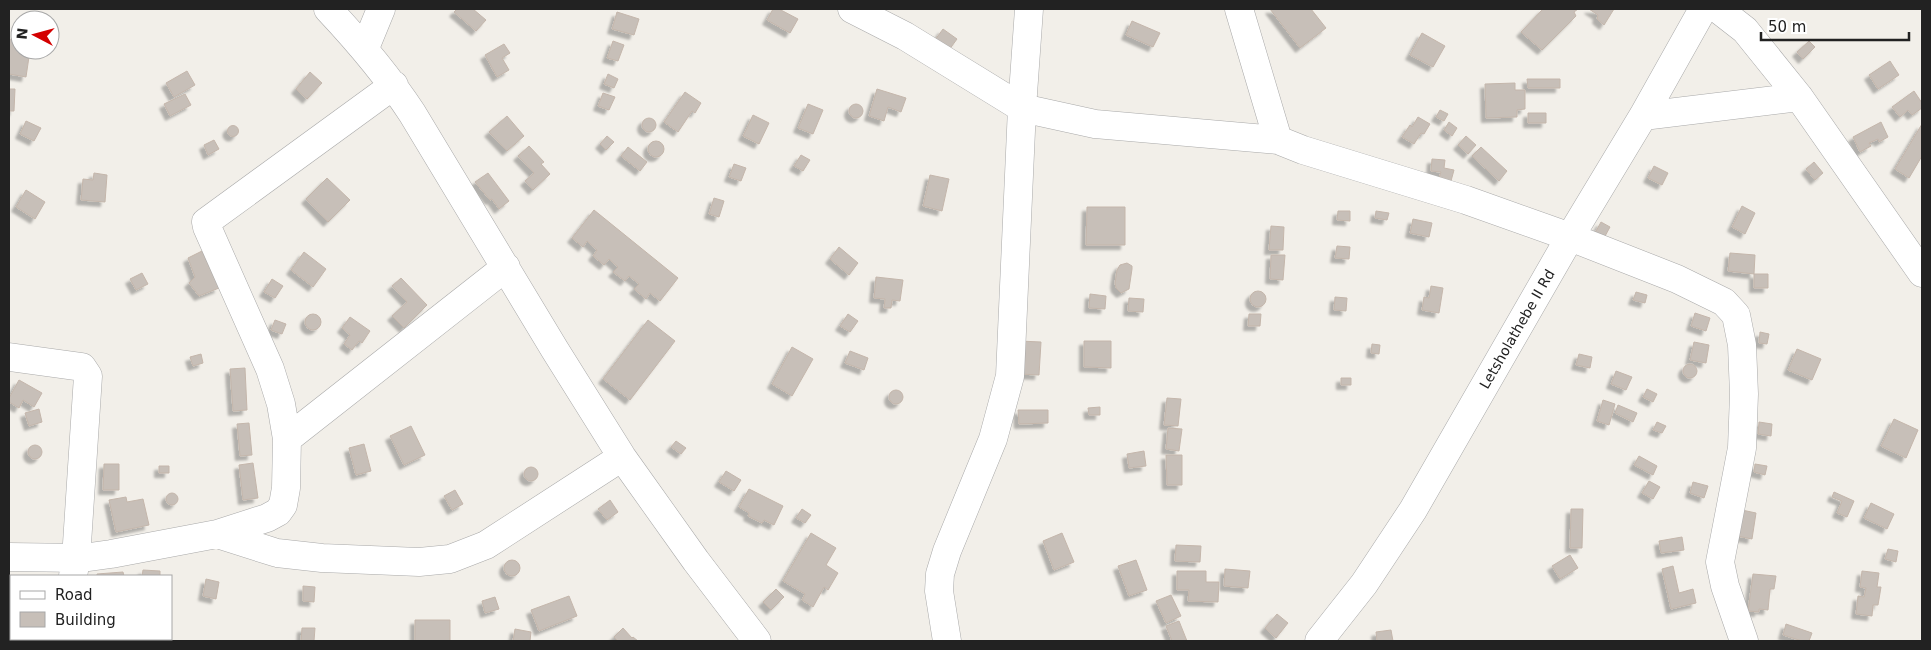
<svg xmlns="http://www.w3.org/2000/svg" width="1931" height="650" viewBox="0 0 1931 650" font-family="'DejaVu Sans',sans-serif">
<defs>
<filter id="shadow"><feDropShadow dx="-4.5" dy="4.5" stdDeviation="1" flood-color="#0004"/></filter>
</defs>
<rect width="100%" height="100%" fill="#f2efe9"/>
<path fill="#c7bfb8" stroke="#c4b6ab" filter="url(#shadow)" d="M457,9H473L486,20L476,31L454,12Z
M773,9H779L798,19L790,33L767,20Z
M1270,9H1311L1326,28L1300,48Z
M1543,9H1578L1574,12L1576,16L1542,50L1521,32Z
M1589,9H1614L1604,25L1597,19L1598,15Z
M617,12L639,19L634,35L612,29Z
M1132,21L1160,33L1153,47L1126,35Z
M943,29L957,39L949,50L935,40Z
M1422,33L1445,46L1433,67L1410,55Z
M9,39L20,41V50H30L26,77L9,74Z
M613,41L624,45L618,61L607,58Z
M1809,41L1815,47L1803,59L1797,52Z
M504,44L510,53L502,58L509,70L497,77L485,55Z
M1890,61L1899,75L1878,89L1869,75Z
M187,71L195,85L174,97L166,83Z
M310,72L322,83L307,99L296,89Z
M608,74L618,79L614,88L604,84Z
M1527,79H1560V88H1528Z
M1515,83V90H1525V109L1517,110V117L1486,118L1485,84Z
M9,89H15L14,111H9Z
M877,89L906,98L901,112L888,107L884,121L869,116Z
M1914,91L1922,103V108L1912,115L1908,110L1900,117L1892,107Z
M685,92L701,103L695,113L692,111L678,132L664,122Z
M603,93L615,97L609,110L598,106Z
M185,94L191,105L170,116L164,104Z
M849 111a7 7 0 1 1 14 0a7 7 0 1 1-14 0Z
M808,104L823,110L813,134L798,128Z
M1440,110L1448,114L1444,121L1436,117Z
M1528,113H1546V123H1528Z
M753,115L769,123L759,144L743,136Z
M507,116L524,136L507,151L489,132Z
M1418,117L1430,124L1424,134L1421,133L1414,144L1402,137L1410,125L1412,127Z
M642 125a7 7 0 1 1 14 0a7 7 0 1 1-14 0Z
M26,121L41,128L34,141L20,134Z
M1449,122L1457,128L1452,136L1444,130Z
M1881,122L1888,137L1879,142L1878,139L1869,143L1871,146L1860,152L1853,137Z
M1922,124V156L1909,178L1895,169Z
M227.5 131a5.5 5.5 0 1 1 11 0a5.5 5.5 0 1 1-11 0Z
M607,136L614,142L606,150L600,144Z
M1466,136L1476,145L1468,154L1458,145Z
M214,140L219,149L208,155L204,145Z
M648 149a8 8 0 1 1 16 0a8 8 0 1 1-16 0Z
M529,146L544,162L541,164L550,174L533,190L525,181L534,173L518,156Z
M628,147L647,162L640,171L621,156Z
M1481,147L1507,171L1499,181L1472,156Z
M801,155L810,160L803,171L794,166Z
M1432,159L1445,160L1444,168L1454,170L1451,181L1439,178L1441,172L1431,171Z
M1814,162L1823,173L1815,180L1806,169Z
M734,164L746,168L741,181L729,177Z
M1654,166L1668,173L1662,185L1648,178Z
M94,173L107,175L105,202L81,200L83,179L93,180Z
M488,173L509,201L499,209L492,199L490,200L475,182Z
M930,175L949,179L942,211L923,206Z
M327,178L350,200L328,222L306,199Z
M26,190L45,202L35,219L16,207Z
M714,198L724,201L719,217L709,214Z
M1742,206L1755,213L1745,234L1732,227Z
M1087,207H1125V245H1086Z
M594,210L678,278L660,301L650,293L646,299L634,289L639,284L629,276L625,281L613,272L618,267L609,259L604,265L593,256L597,250L587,241L583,247L572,238Z
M1338,211H1350V221L1337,220Z
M1376,211L1389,213L1387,220L1375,218Z
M1413,219L1432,223L1429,237L1410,233Z
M1601,222L1610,227L1604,238L1595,233Z
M1271,226L1284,227L1283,250H1269Z
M1337,246L1350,247L1349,259L1335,258Z
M839,247L858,263L849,275L830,259Z
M202,251L219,288L199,296L189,283L195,277L188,258Z
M304,252L326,269L313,287L291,270Z
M1730,253L1755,255L1754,274L1728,271Z
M1271,255H1285L1283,280L1270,279Z
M1127,263L1132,266V269L1129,289L1121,293L1116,288L1115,283L1117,270L1120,265Z
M142,273L148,284L136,290L130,279Z
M1754,274H1768V288H1754Z
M876,277L903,280L900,301L892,300L891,308H884L885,299L874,298Z
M401,278L427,305L404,328L392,316L407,302L392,286Z
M272,279L283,286L275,298L264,292Z
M1431,286L1443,288L1439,313L1422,310L1424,297L1429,298Z
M1250 299a8 8 0 1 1 16 0a8 8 0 1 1-16 0Z
M1636,292L1647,295L1645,303L1633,300Z
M1090,294L1106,296L1105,309L1089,308Z
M1335,297L1347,298L1346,311L1334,310Z
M1129,298L1144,299L1143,312L1128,311Z
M1695,313L1710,318L1706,331L1691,326Z
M848,314L858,321L850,332L840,326Z
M1249,314H1261L1260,326H1248Z
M305 322a8 8 0 1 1 16 0a8 8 0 1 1-16 0Z
M350,317L370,331L362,343L359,341L352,350L344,344L350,335L342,328Z
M275,320L286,324L282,334L271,330Z
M648,320L675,341L630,400L603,379Z
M1760,332L1769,334L1767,344L1759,343Z
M1020,341L1041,342L1039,375L1019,374Z
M1084,341H1111V368L1084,367Z
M1694,342L1709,345L1706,363L1690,360Z
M1372,344L1380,345L1379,354L1371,353Z
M792,347L813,359L792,396L772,384Z
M1797,349L1821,359L1812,380L1788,370Z
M850,351L868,358L864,370L845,363Z
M201,354L203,363L193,366L190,357Z
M1579,354L1592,357L1590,368L1576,365Z
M1683 371a7 7 0 1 1 14 0a7 7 0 1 1-14 0Z
M245,368L247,410L233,411L230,369Z
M1616,371L1632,377L1626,390L1611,384Z
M1341,378H1351V385H1341Z
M19,380L42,393L34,407L23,400L19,408L9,402V398Z
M1647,389L1657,394L1653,402L1643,397Z
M889 397a7 7 0 1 1 14 0a7 7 0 1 1-14 0Z
M1167,398L1181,399L1178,426L1164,425Z
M1603,400L1615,404L1609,425L1597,421Z
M1618,405L1637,413L1633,422L1615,413Z
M1100,407V415H1089L1088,408Z
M39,409L42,422L29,426L25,413Z
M1018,410H1048V423L1019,424Z
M1894,419L1918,430L1906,458L1881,446Z
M1657,422L1666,426L1662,433L1653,430Z
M1759,422L1772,424L1771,436L1758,434Z
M249,423L252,455L240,456L237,424Z
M411,426L425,455L404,465L390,436Z
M1168,428L1182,429L1179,451L1166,449Z
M676,441L686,448L681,454L671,447Z
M364,444L371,471L356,475L349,448Z
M28 452a7 7 0 1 1 14 0a7 7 0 1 1-14 0Z
M1144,451L1146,466L1129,468L1127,454Z
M1166,455H1182V485H1167Z
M1639,456L1657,466L1653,475L1634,465Z
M253,463L258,498L243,500L239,465Z
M104,464H119V490H103Z
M1755,464L1767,466L1765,475L1754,472Z
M159,466H169V473H159Z
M524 474a7 7 0 1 1 14 0a7 7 0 1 1-14 0Z
M726,471L741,480L734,491L719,482Z
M1649,481L1660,487L1653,499L1642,493Z
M1693,482L1708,486L1704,498L1690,493Z
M749,489L783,506L774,525L764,520L762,523L748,516L749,513L739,507Z
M455,490L463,504L452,510L444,496Z
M1834,492L1854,501L1847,517L1837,513L1842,501L1832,497Z
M166 499a6 6 0 1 1 12 0a6 6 0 1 1-12 0Z
M126,497L127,502L143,499L149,525L116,532L109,500Z
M610,500L618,512L607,520L598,509Z
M1871,503L1894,514L1887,529L1864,518Z
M802,509L811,515L805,523L796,518Z
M1571,509H1583L1582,548H1570Z
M1742,510L1756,513L1752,539L1737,536Z
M811,533L836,548L826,565L838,573L828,590L824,587L813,607L802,600L805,594L783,581Z
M1062,533L1074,562L1054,570L1043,541Z
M1682,537L1684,550L1661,553L1659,541Z
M1176,545L1201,546L1200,562L1175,561Z
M1888,549L1898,551L1896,562L1885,559Z
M1570,555L1578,568L1560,579L1552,566Z
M504 568a8 8 0 1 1 16 0a8 8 0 1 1-16 0Z
M1136,560L1147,590L1129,596L1118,566Z
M1673,566L1679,593L1693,589L1696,603L1671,609L1662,569Z
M1225,569L1250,571L1248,588L1224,586Z
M143,570L160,571V576H142Z
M1177,571H1206V582H1219L1218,602L1188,601L1189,590H1177Z
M1862,571L1879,573L1877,587H1881L1878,605H1873L1872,616L1856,614L1858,596L1864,597L1866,588L1860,587Z
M123,572L124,576H97V574Z
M1753,574L1776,576L1774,589H1770L1768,610L1759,609V612L1748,611Z
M206,579L219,582L216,599L203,596Z
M303,586L315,587L314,602L303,601Z
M776,589L784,597L771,610L763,602Z
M1171,595L1181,616L1166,623L1156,601Z
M569,596L577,616L539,631L531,610Z
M495,597L499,609L485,613L482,601Z
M1277,614L1288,623L1276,638L1265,628Z
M415,620H450V641H415Z
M1179,621L1187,641H1172L1166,626Z
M1786,624L1812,633L1809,641H1802L1783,635Z
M302,628H315L314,641H301Z
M623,628L632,638L633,637L638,641H618L614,637Z
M515,629L531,632L530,641H513Z
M1391,630L1393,641H1377L1376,632Z"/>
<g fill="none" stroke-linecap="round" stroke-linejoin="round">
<defs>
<path id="minor" d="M328,9C359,42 387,75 412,113L555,350L622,457L696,561L757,641
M852,9L905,36L1022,108L1095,124L1278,140L1303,150L1466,200L1570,237L1677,279L1724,302L1736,315L1742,345L1744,394L1742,448L1720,562L1725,586L1744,641
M1239,9L1278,140
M1718,9L1745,30L1799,97L1922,273
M365,48L381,9
M1643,116L1799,97
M9,357L82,367L88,376L76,559L73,576
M287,439L506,267
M217,534L277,553L322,558L419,562L450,559L486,545L622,457
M9,557L82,558L111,554L217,534L267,518L278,512L283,505L286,488L287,439L281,404L270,369L207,227L206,222L394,85
M63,641V639
M947,641L939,591L940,574L947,551L993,439L1010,376L1022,108L1029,9
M1319,641L1364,584L1413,510L1570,237L1643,116L1703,9"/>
</defs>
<use href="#minor" stroke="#a9a9a9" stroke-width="29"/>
<use href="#minor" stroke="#fff" stroke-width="28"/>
</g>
<g text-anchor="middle" stroke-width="4.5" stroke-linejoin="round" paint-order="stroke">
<g font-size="14" fill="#222" stroke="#fff">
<text transform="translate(1517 329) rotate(-60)" y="5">Letsholathebe II Rd</text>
</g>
</g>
<rect width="1931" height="650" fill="none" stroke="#222222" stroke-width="20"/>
<rect x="10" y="575" width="162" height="65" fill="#ffffff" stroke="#a7a7a7"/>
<rect x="20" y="591" width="25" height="8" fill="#ffffff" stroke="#a7a7a7"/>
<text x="55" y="600" font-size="15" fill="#222222">Road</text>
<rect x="20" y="612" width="25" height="15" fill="#c7bfb8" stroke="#a7a7a7"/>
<text x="55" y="625" font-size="15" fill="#222222">Building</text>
<g transform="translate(35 35) rotate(276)"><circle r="24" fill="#ffffff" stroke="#a7a7a7"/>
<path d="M0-4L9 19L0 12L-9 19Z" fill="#d40000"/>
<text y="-8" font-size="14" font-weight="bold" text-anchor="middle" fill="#222222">N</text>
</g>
<path d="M1761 32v8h148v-8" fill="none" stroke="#222222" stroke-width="2.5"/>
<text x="1768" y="32" font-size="15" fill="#222222" stroke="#ffffff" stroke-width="4" paint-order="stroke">50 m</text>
</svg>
